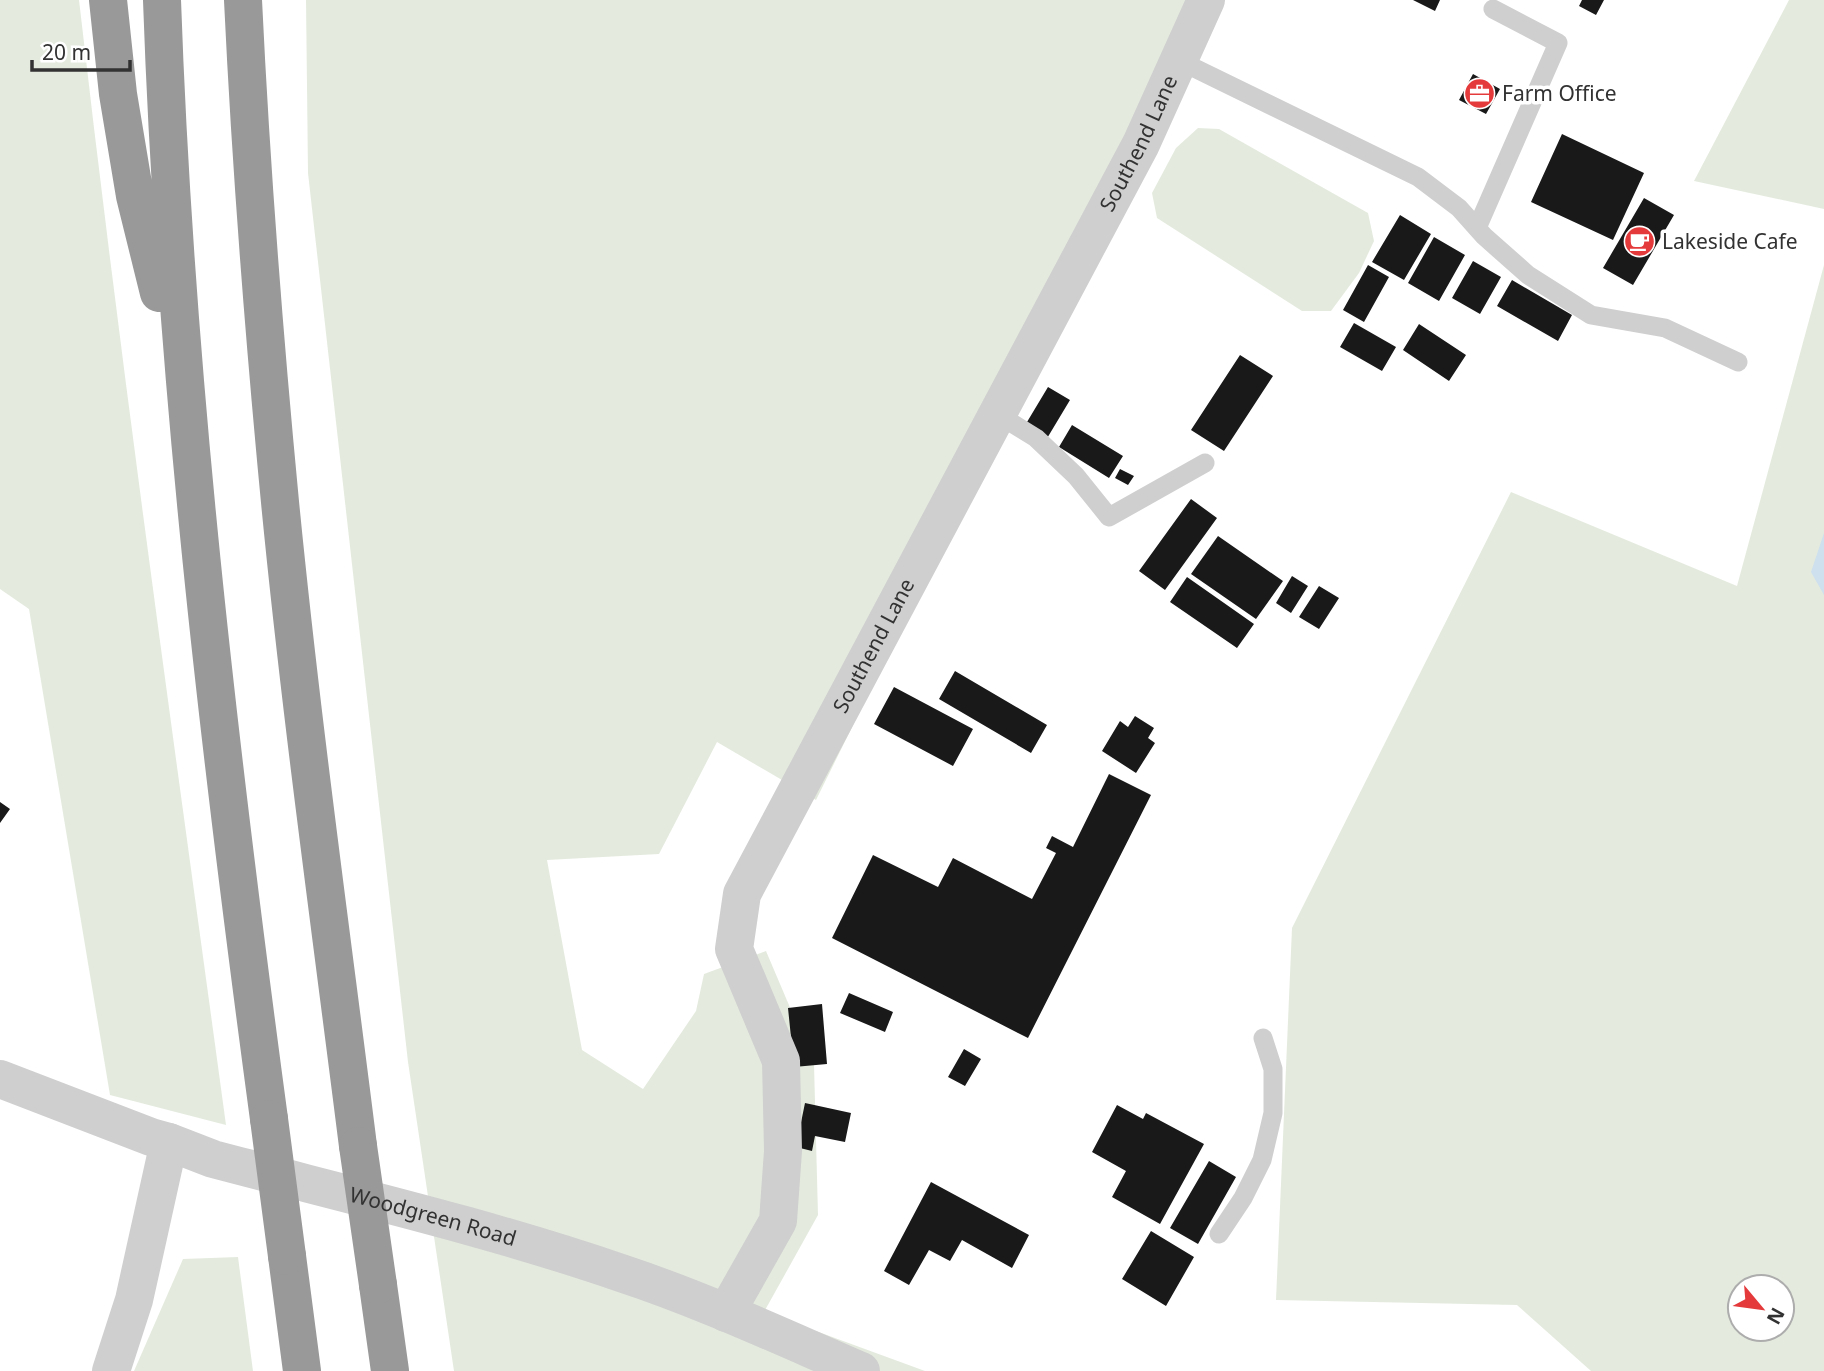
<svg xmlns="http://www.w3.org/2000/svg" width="1824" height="1371" viewBox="0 0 1824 1371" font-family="'Noto Sans',sans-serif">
<rect width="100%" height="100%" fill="#fff"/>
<path fill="#e4ebde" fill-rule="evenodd" d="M0,0H79C122,376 175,750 226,1125L110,1095L29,609L0,589Z
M306,0H1212L816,800L717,742L659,854L547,860L582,1050L643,1089L696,1011L704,974L766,951L814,1064L818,1215L764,1312L925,1371H454L408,1062L308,173Z
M1789,0H1824V209L1694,181Z
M1198,128L1219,129L1368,213L1374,241L1359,273L1331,311H1302L1157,218L1152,193L1176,148Z
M1824,265V1371H1591L1517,1305L1276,1300L1292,928L1511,492L1737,586ZM1740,1287H1782V1329H1740Z
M238,1257L253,1371H134L183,1259Z"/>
<path fill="#cedfed" d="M1824,533V595L1811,572Z"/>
<path fill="#191919" d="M1413,0H1440L1435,11Z
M1582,0H1604L1596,15L1579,6Z
M1473,74L1500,89L1486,114L1459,100Z
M1562,134L1644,173L1613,240L1531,202Z
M1644,198L1674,215L1633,285L1603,268Z
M1400,215L1431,234L1404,280L1372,262Z
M1434,237L1465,255L1439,301L1408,283Z
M1473,261L1501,277L1480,314L1452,298Z
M1368,265L1389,277L1364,322L1343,310Z
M1512,280L1572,315L1558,341L1497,306Z
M1354,323L1396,347L1382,371L1340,347Z
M1419,324L1466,355L1449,381L1403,350Z
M1240,355L1273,376L1224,451L1191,430Z
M1048,387L1070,400L1046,440L1024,427Z
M1072,425L1123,456L1109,478L1059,447Z
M1120,469L1134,476L1128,485L1115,478Z
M1191,499L1217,518L1165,590L1139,571Z
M1218,536L1283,581L1256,619L1191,574Z
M1292,576L1308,586L1291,613L1276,603Z
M1187,577L1254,624L1237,648L1170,602Z
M1319,586L1339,598L1319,629L1299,617Z
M955,671L1047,725L1031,753L939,699Z
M894,687L973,729L953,766L874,724Z
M1135,716L1154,728L1148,738L1155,743L1136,773L1102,751L1120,721L1128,727Z
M1109,774L1151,795L1028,1038L832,938L873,855L938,887L953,858L1032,899L1056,853L1046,848L1052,836L1073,847Z
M0,802L10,809L0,823Z
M849,993L893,1012L885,1032L840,1013Z
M822,1004L827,1064L794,1067L788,1008Z
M964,1049L981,1059L965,1086L948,1077Z
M805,1103L851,1113L845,1142L815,1136L812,1151L796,1147Z
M1117,1105L1143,1119L1146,1113L1204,1144L1160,1224L1112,1197L1126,1171L1092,1152Z
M1209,1161L1236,1177L1198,1244L1170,1228Z
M931,1182L1029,1235L1012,1268L962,1240L950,1261L929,1250L909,1285L884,1271Z
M1151,1231L1194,1257L1166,1306L1122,1279Z"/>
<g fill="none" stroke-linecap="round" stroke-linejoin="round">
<path stroke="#cfcfcf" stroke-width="19" d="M1178,60L1418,177L1459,208L1484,236L1528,275L1591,315L1665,328L1738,362
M1477,228L1558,43L1493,9
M997,414L1036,438L1076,476L1109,517L1205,463
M1219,1234L1243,1198L1262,1160L1273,1113V1069L1263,1038"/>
<g stroke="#cfcfcf" stroke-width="38">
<path id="s1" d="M726,1313L778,1221L783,1151L781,1061L734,949L742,894L1141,144L1206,0"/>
<path d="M111,1371L134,1300L169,1142"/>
</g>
<path stroke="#cfcfcf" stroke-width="38" id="s2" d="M0,1079L151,1137L169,1142L213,1159C349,1195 487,1227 621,1273C703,1300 782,1337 861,1371"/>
<path stroke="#999" stroke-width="38" d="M108,0L118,94L135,196L159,293
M162,0C175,375 219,748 269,1119
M243,0C251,168 264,335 280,502C301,717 331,931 358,1146
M287,1256L302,1371
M378,1285L390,1371"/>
<path stroke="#999" stroke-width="38" d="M269,1119L287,1256
M358,1146L378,1285"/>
</g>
<defs>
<symbol id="office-disc" viewBox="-11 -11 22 22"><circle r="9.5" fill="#e43a3c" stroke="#fff"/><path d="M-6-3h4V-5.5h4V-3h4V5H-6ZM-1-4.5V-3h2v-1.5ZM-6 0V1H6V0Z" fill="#fff"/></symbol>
<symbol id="cafe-disc" viewBox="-11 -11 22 22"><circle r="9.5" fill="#e43a3c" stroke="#fff"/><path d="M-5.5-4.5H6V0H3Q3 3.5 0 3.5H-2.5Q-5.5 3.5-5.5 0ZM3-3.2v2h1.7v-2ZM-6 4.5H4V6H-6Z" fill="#fff"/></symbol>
</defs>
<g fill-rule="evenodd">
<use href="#office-disc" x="1462" y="76" width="35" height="35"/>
<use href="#cafe-disc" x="1622" y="224" width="35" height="35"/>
</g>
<g text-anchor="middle" stroke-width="7" stroke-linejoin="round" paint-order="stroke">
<g font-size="21" fill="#323232" stroke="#fff" text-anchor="start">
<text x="1502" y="101">Farm Office</text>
<text x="1662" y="249">Lakeside Cafe</text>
</g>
<g font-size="21" fill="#323232" stroke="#fff">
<text dy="7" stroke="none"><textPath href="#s1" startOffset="1292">Southend Lane</textPath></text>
<text dy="7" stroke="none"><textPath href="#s1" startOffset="724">Southend Lane</textPath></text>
<text dy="7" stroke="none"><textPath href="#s2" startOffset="455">Woodgreen Road</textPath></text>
</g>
</g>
<g transform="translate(1761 1308) rotate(119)"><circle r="33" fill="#ffffff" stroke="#adadad" stroke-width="2"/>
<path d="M0-5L12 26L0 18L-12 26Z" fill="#e43a3c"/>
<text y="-10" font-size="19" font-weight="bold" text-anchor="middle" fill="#323232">N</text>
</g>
<path d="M32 60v10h98v-10" fill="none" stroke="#323232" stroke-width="3.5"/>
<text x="42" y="60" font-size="21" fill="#323232" stroke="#ffffff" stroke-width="5" paint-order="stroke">20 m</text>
</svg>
